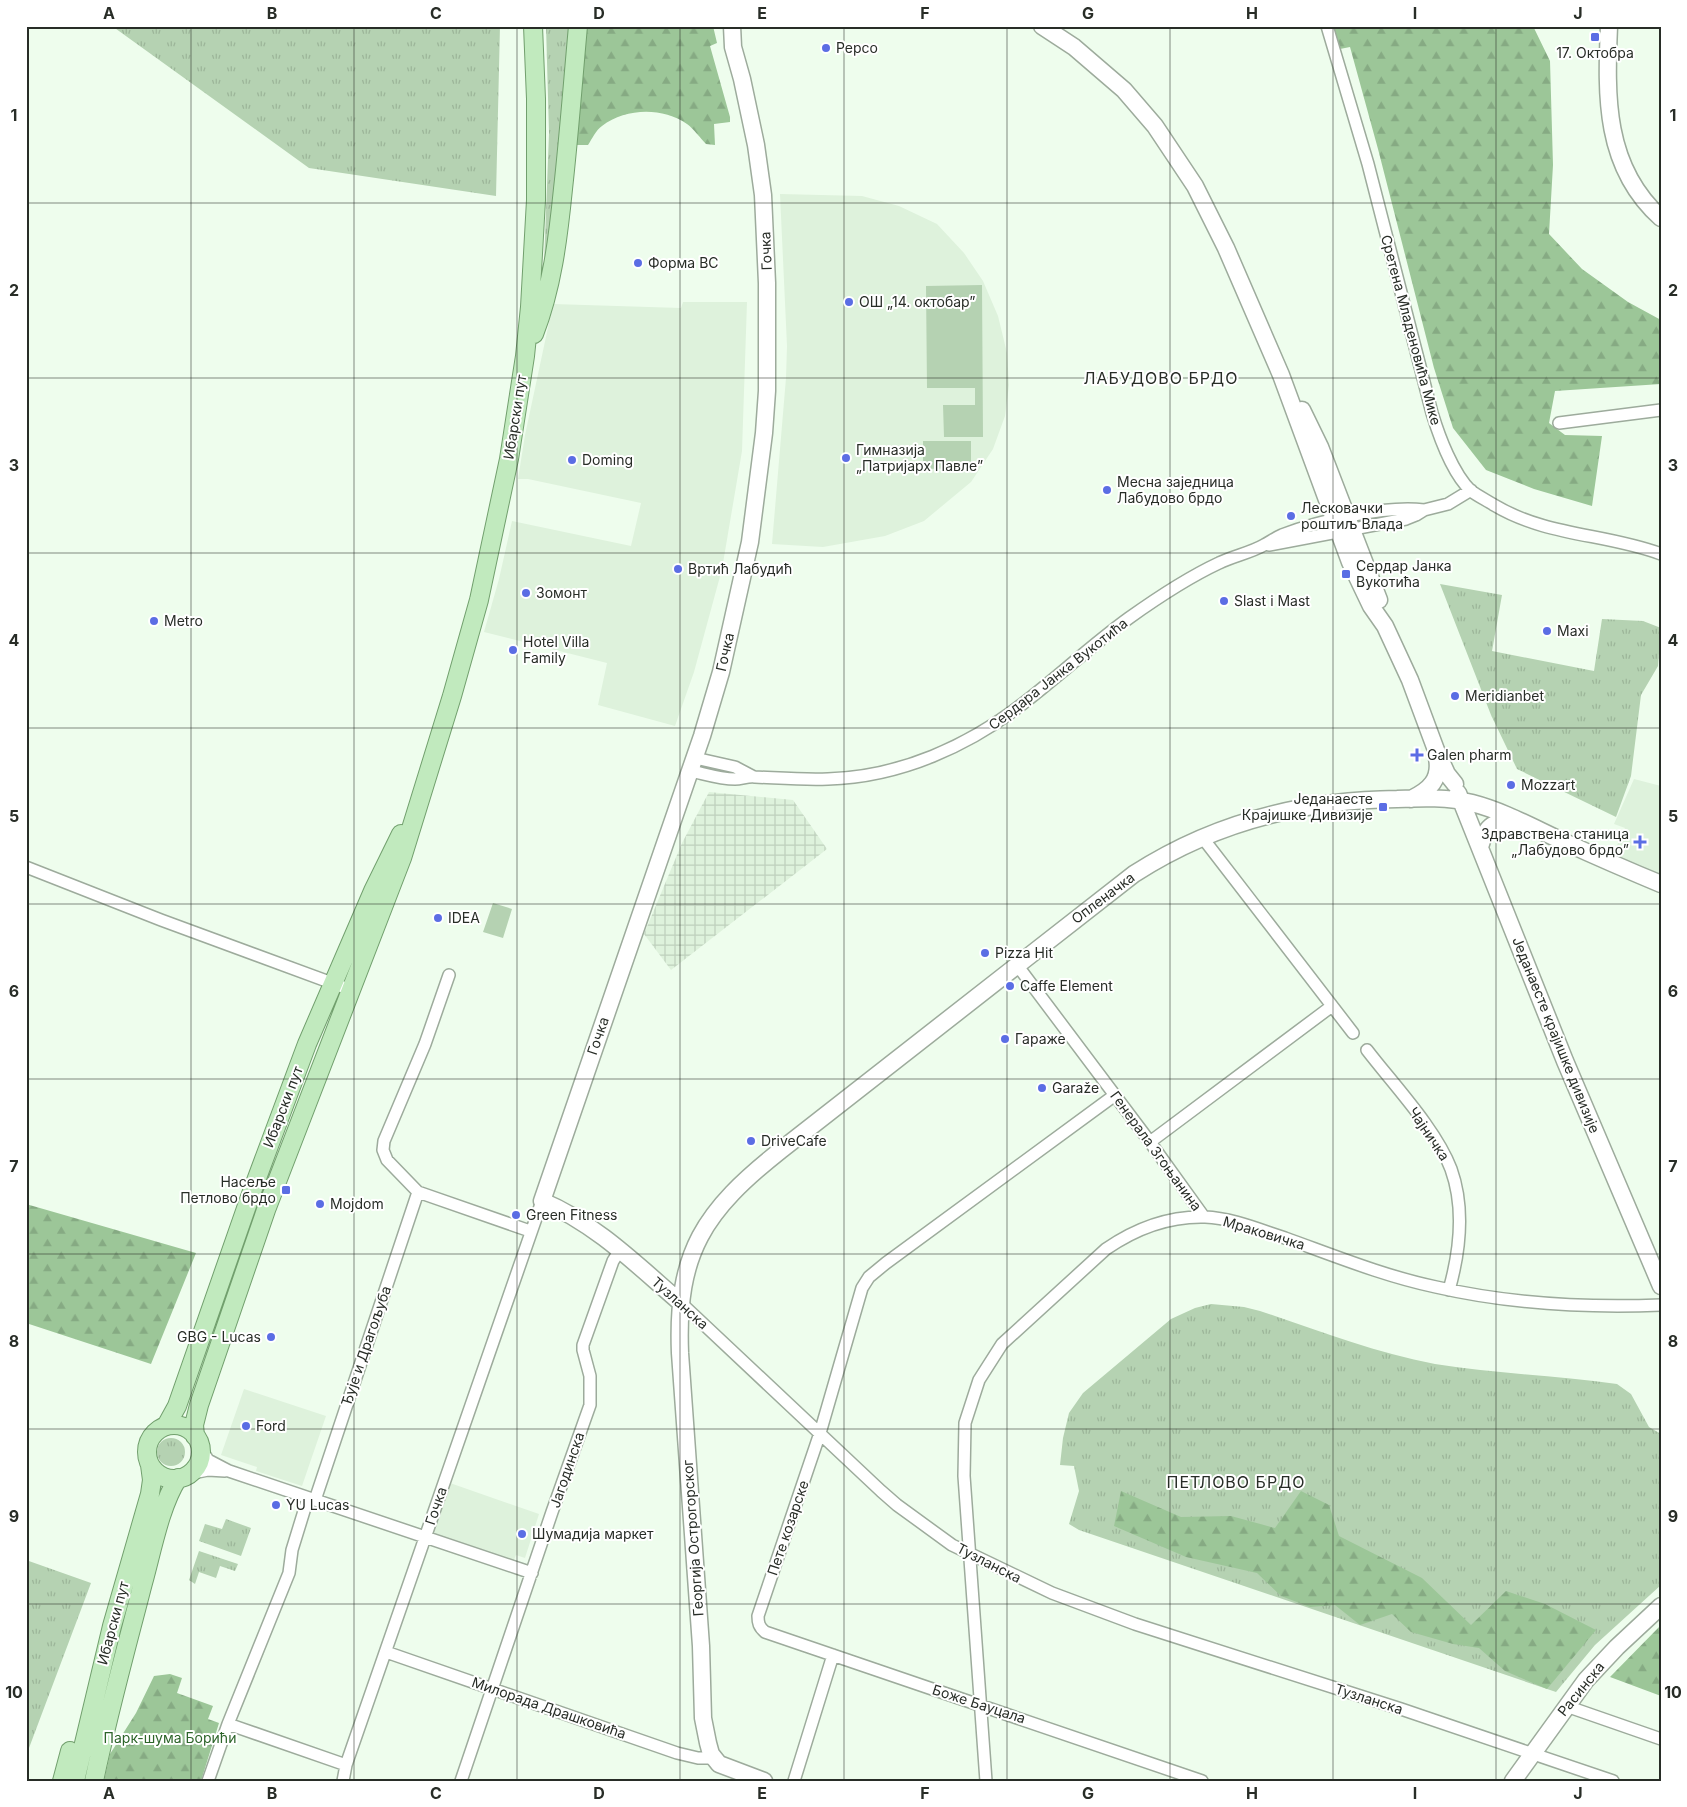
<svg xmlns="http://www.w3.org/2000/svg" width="1687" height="1807" viewBox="0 0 1687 1807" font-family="Inter,sans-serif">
<defs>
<pattern id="industrial-grid" width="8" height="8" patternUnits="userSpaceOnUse" patternTransform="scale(1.25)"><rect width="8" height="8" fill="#def2dc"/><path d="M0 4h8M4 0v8" fill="none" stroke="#bed0bd"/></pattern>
<pattern id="grass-tufts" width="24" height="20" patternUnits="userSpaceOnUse" patternTransform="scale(1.25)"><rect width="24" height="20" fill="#b5d2b2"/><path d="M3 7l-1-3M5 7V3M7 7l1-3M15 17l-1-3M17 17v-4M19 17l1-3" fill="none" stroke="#9cb599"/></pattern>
<pattern id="forest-firs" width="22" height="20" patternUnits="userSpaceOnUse" patternTransform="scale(1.25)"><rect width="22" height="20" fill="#9cc698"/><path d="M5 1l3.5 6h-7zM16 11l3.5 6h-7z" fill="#86aa83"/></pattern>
</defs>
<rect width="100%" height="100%" fill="#eefded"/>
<path fill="#def2dc" d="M780,194L862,196L899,206L937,224L964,253L983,281L998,316L1007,353L1009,385L1005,416L993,449L971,482L924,521L885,536L823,547L772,544L786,378L787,346Z
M683,302H747L742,451L722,569L694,672L675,726L598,705L607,663L484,632L499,579L512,521L631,546L641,503L528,479H518L525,435L553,304L681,308Z
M1634,779L1661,786V877L1612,856L1625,828L1614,824Z
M244,1389L326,1416L302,1486L256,1471L257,1467L221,1455Z
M450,1483L539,1514L525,1558L516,1555L513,1562L432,1534Z"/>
<path fill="url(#industrial-grid)" d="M709,792L793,800L827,849L671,970L644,934L682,843Z"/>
<path fill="url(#grass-tufts)" d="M112,26H500L496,196L309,168Z
M546,26H575L543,292L549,133Z
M1440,584L1502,595L1492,651L1594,671L1602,619L1643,621L1661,628L1658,666L1641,695L1631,776L1616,817L1517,769L1491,715Z
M1211,1304L1244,1307L1260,1311C1317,1330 1375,1353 1435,1364C1495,1374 1556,1375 1617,1384L1631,1394L1649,1427L1661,1434V1585L1595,1645L1556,1692L1079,1530L1069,1524L1079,1491L1074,1466L1060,1465L1063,1438L1069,1413L1083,1393L1171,1319L1195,1308Z
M157 1452a14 14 0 1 1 28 0a14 14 0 1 1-28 0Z
M226,1519L251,1528L241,1556L199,1541L205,1524L222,1529Z
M199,1551L238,1564L235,1571L220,1566L216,1578L199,1572L195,1584L189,1580Z
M26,1560L91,1583L26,1756Z"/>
<path fill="url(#forest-firs)" d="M581,26H713L717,43L710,46L730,117V122L714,124L715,145L706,144C700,138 694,129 687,124C662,107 626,108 602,126C596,130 592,139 588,145H571Z
M1332,26H1533L1550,61L1553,165L1549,234L1582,269L1628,302L1661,320V384L1555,391L1549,423L1565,435L1602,436L1592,506L1534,489L1486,470L1453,428L1434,368L1378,149L1350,47L1340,49Z
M26,1204L196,1253L151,1364L26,1323Z
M1121,1491L1181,1517L1231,1516L1275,1528L1301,1491L1329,1505L1339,1536L1422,1578L1471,1625L1506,1591L1545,1604L1596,1630L1547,1689L1505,1671L1479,1648L1453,1644L1411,1632L1392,1614L1360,1625L1335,1605L1310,1607L1281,1596L1257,1573L1186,1557L1114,1526Z
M1661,1625V1696L1610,1677Z
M170,1674L182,1678L177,1693L213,1706L208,1719L219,1723L201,1781H104L110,1754L136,1713L154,1676Z"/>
<path fill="#b5d2b2" d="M982,285L983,437H944L943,405H975V388H927L926,286Z
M923,441H971V468L923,469Z
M493,903L512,909L503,938L483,932Z"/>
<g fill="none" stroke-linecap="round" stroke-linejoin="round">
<defs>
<path id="street" d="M1327,26L1368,164L1432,413C1439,436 1453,474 1471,491C1478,496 1486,500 1494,505C1548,537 1604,533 1661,554
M1559,423L1661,410
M1269,545L1406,519L1416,515L1424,510L1448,504L1471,490
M695,758L735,767L752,776
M691,771C705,774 720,779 735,779C742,779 748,776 755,777C779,778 803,780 828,779C900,777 969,746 1025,702C1060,675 1093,644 1129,618C1157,598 1187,578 1219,563C1233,556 1250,553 1264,545C1270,542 1275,538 1282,535C1318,521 1386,505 1424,510
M1202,837L1353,1033
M26,867L161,920L351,990
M1017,965L1150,1142L1204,1217
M449,975L425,1044L384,1141L383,1150L387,1160L418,1192L530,1231
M1367,1050C1393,1084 1436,1129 1451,1169C1465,1208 1460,1251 1449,1290
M1115,1095L886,1263L869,1277L862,1288L820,1433L758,1616C758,1623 759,1627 765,1632L1202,1781
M1150,1142L1332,1006
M681,1303L881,1491L897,1505L952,1545L1052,1593L1135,1624L1401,1709L1613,1781
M199,1445L208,1460L229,1471L532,1573
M188,1474L208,1470L225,1471
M315,1500L418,1192
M386,1652L677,1753L698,1758H713
M1566,1706L1661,1739
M228,1724L346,1765
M208,1781L228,1724L289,1573L292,1550L308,1498
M343,1781L346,1765L542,1201
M461,1781L552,1512L590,1405V1376L583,1350V1345L613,1261L620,1250
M794,1781L833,1655
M986,1781L964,1476L965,1423L979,1380L1002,1344L1106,1249C1135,1229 1169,1216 1205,1217C1232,1218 1260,1230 1285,1238C1335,1256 1384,1276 1436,1287C1510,1304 1585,1308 1661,1305"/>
<path id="secondary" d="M1042,26L1074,47L1124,90L1155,126L1195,186L1226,248L1281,375L1350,562L1371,606L1385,626L1410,680L1436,750L1447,774L1455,784
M1609,26C1606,96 1604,167 1661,218
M1302,410L1320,447L1379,600
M1458,793L1565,1061L1661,1286
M1411,799C1430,790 1441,779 1437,758
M1480,847C1487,823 1493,822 1516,822
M681,1303C638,1266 595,1223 542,1201L702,736L721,672L750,542L764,433L767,391V283L763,195L756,145L742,79L733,47L732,26
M764,1781L719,1764L711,1754L708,1743L703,1718L701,1646L680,1353C676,1252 704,1211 781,1150L1134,874C1213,823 1303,800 1397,799C1421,798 1449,797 1472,803C1503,811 1532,827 1560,840C1593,855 1627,870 1661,884
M1513,1781L1586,1680L1617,1647L1661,1606"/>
<path id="primary" d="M534,334C552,288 558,239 563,189C569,135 573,81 578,26
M147 1452a27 27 0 1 1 54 0a27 27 0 1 1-54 0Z
M166,1426L177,1406L251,1194L307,1044L373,891L401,834
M195,1436L194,1425L199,1405L266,1210L402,858L452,696L479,600L509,459L525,356L530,307L536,200V99L533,26
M62,1781L70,1751
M75,1781L112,1626L150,1494L152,1480L150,1465
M94,1781C108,1714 126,1649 143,1583C152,1551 160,1506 178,1478"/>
</defs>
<use href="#street" stroke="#9dab9c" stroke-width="14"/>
<use href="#secondary" stroke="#9dab9c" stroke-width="19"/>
<use href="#primary" stroke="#719f6d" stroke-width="20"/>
<use href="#street" stroke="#fff" stroke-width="11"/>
<use href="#secondary" stroke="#fff" stroke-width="16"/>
<use href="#primary" stroke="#c1eabe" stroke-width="18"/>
</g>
<path fill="none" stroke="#282d27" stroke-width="1" stroke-opacity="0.55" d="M191,26V1781M354,26V1781M517,26V1781M680,26V1781M844,26V1781M1007,26V1781M1170,26V1781M1333,26V1781M1496,26V1781M26,203H1661M26,378H1661M26,553H1661M26,728H1661M26,904H1661M26,1079H1661M26,1254H1661M26,1429H1661M26,1604H1661"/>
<g fill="#5b6de4" stroke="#fff" stroke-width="2">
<rect x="1590" y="32" width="10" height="10" rx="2.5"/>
<circle cx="826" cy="48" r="5"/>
<circle cx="638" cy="263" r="5"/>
<circle cx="849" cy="302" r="5"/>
<circle cx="846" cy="458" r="5"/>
<circle cx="572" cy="460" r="5"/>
<circle cx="1107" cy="490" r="5"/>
<circle cx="1291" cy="516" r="5"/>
<circle cx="678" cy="569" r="5"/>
<rect x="1341" y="569" width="10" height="10" rx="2.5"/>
<circle cx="526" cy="593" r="5"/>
<circle cx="1224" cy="601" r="5"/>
<circle cx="154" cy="621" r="5"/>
<circle cx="1547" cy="631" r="5"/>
<circle cx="513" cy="650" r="5"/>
<circle cx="1455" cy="696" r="5"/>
<path d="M1414.5 747.5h5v5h5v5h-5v5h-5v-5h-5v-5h5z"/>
<circle cx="1511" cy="785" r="5"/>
<rect x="1378" y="802" width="10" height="10" rx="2.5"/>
<path d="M1637.5 834.5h5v5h5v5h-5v5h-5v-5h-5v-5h5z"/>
<circle cx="438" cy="918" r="5"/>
<circle cx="985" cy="953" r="5"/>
<circle cx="1010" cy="986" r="5"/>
<circle cx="1005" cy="1039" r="5"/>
<circle cx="1042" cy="1088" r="5"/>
<circle cx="751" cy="1141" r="5"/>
<rect x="281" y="1185" width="10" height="10" rx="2.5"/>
<circle cx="320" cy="1204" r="5"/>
<circle cx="516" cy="1215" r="5"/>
<circle cx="271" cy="1337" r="5"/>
<circle cx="246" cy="1426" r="5"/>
<circle cx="276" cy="1505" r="5"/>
<circle cx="522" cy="1534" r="5"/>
</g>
<g text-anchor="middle" stroke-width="4" stroke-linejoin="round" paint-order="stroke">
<g font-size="14" fill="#282d27" stroke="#fff" text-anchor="start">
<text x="836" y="53">Pepco</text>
<text x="1595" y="58" text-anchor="middle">17. Октобра</text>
<text x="648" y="268">Форма ВС</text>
<text x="859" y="307">ОШ „14. октобар”</text>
<text x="856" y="455">Гимназија<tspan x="856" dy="16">„Патријарх Павле”</tspan></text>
<text x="582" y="465">Doming</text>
<text x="1117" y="487">Месна заједница<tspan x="1117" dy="16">Лабудово брдо</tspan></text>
<text x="1301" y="513">Лесковачки<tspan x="1301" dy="16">роштиљ Влада</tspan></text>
<text x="1356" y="571">Сердар Јанка<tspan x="1356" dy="16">Вукотића</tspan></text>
<text x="688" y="574">Вртић Лабудић</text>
<text x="536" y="598">Зомонт</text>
<text x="1234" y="606">Slast i Mast</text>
<text x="164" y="626">Metro</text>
<text x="1557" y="636">Maxi</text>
<text x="523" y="647">Hotel Villa<tspan x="523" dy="16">Family</tspan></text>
<text x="1465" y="701">Meridianbet</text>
<text x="1427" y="760">Galen pharm</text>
<text x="1521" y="790">Mozzart</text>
<text x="1373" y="804" text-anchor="end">Једанаесте<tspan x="1373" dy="16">Крајишке Дивизије</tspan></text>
<text x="1629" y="839" text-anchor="end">Здравствена станица<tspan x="1629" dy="16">„Лабудово брдо”</tspan></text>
<text x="448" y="923">IDEA</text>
<text x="995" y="958">Pizza Hit</text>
<text x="1020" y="991">Caffe Element</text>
<text x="1015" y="1044">Гараже</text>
<text x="1052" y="1093">Garaže</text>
<text x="761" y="1146">DriveCafe</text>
<text x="276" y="1187" text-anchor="end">Насеље<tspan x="276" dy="16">Петлово брдо</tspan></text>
<text x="330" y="1209">Mojdom</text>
<text x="526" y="1220">Green Fitness</text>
<text x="261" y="1342" text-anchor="end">GBG - Lucas</text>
<text x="256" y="1431">Ford</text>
<text x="286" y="1510">YU Lucas</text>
<text x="532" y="1539">Шумадија маркет</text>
</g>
<g font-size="14" fill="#282d27" stroke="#fff">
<text transform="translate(766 251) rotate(-92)" y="5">Гочка</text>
<text transform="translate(1411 330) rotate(75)" y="5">Сретена Младеновића Мике</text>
<text transform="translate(515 417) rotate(-81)" y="5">Ибарски пут</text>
<text transform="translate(725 652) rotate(-77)" y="5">Гочка</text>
<text transform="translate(1058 674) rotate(-38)" y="5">Сердара Јанка Вукотића</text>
<text transform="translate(1103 898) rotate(-37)" y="5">Опленачка</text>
<text transform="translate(1556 1035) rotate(68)" y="5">Једанаесте крајишке дивизије</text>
<text transform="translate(598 1036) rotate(-71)" y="5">Гочка</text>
<text transform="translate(283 1107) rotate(-69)" y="5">Ибарски пут</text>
<text transform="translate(1429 1134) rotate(56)" y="5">Чајничка</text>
<text transform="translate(1156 1151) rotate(54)" y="5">Генерала Згоњанина</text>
<text transform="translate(1264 1233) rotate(17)" y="5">Мраковичка</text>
<text transform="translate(680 1303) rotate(42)" y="5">Тузланска</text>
<text transform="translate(366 1346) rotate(-71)" y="5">Ђује и Драгољуба</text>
<text transform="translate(567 1470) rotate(-71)" y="5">Јагодинска</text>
<text transform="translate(436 1506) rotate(-71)" y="5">Гочка</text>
<text transform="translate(788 1528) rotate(-71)" y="5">Пете козарске</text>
<text transform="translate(693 1538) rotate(-94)" y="5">Георгија Острогорског</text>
<text transform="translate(989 1563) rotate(27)" y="5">Тузланска</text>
<text transform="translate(113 1623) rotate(-75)" y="5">Ибарски пут</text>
<text transform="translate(1581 1689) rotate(-51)" y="5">Расинска</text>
<text transform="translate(1369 1699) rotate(18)" y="5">Тузланска</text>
<text transform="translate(979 1704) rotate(18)" y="5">Боже Бауцала</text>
<text transform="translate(549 1708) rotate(19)" y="5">Милорада Драшковића</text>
</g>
<g font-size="14" fill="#2d652a" stroke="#fff">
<text x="170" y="1743">Парк-шума Борићи</text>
</g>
<g font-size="16" letter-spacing="1" fill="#282d27" stroke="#fff">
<text x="1161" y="384">ЛАБУДОВО БРДО</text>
<text x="1236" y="1488">ПЕТЛОВО БРДО</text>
</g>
</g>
<rect width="1687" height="1807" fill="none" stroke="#ffffff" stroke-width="55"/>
<rect x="28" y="28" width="1632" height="1752" fill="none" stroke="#282d27" stroke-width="2"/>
<g font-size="16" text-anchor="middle" font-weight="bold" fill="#282d27">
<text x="109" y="19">A</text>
<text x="272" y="19">B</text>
<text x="436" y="19">C</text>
<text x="599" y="19">D</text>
<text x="762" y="19">E</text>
<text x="925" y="19">F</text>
<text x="1088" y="19">G</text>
<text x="1252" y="19">H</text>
<text x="1415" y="19">I</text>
<text x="1578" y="19">J</text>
<text x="14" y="121">1</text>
<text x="1673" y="121">1</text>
<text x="14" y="296">2</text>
<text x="1673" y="296">2</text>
<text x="14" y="471">3</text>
<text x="1673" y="471">3</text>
<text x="14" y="646">4</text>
<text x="1673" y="646">4</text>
<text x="14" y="822">5</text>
<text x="1673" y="822">5</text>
<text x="14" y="997">6</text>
<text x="1673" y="997">6</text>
<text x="14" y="1172">7</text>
<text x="1673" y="1172">7</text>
<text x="14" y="1347">8</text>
<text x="1673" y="1347">8</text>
<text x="14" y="1522">9</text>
<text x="1673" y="1522">9</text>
<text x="14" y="1698">10</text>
<text x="1673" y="1698">10</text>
<text x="109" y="1799">A</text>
<text x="272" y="1799">B</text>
<text x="436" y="1799">C</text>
<text x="599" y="1799">D</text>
<text x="762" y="1799">E</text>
<text x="925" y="1799">F</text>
<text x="1088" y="1799">G</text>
<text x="1252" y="1799">H</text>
<text x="1415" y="1799">I</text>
<text x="1578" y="1799">J</text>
</g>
</svg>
